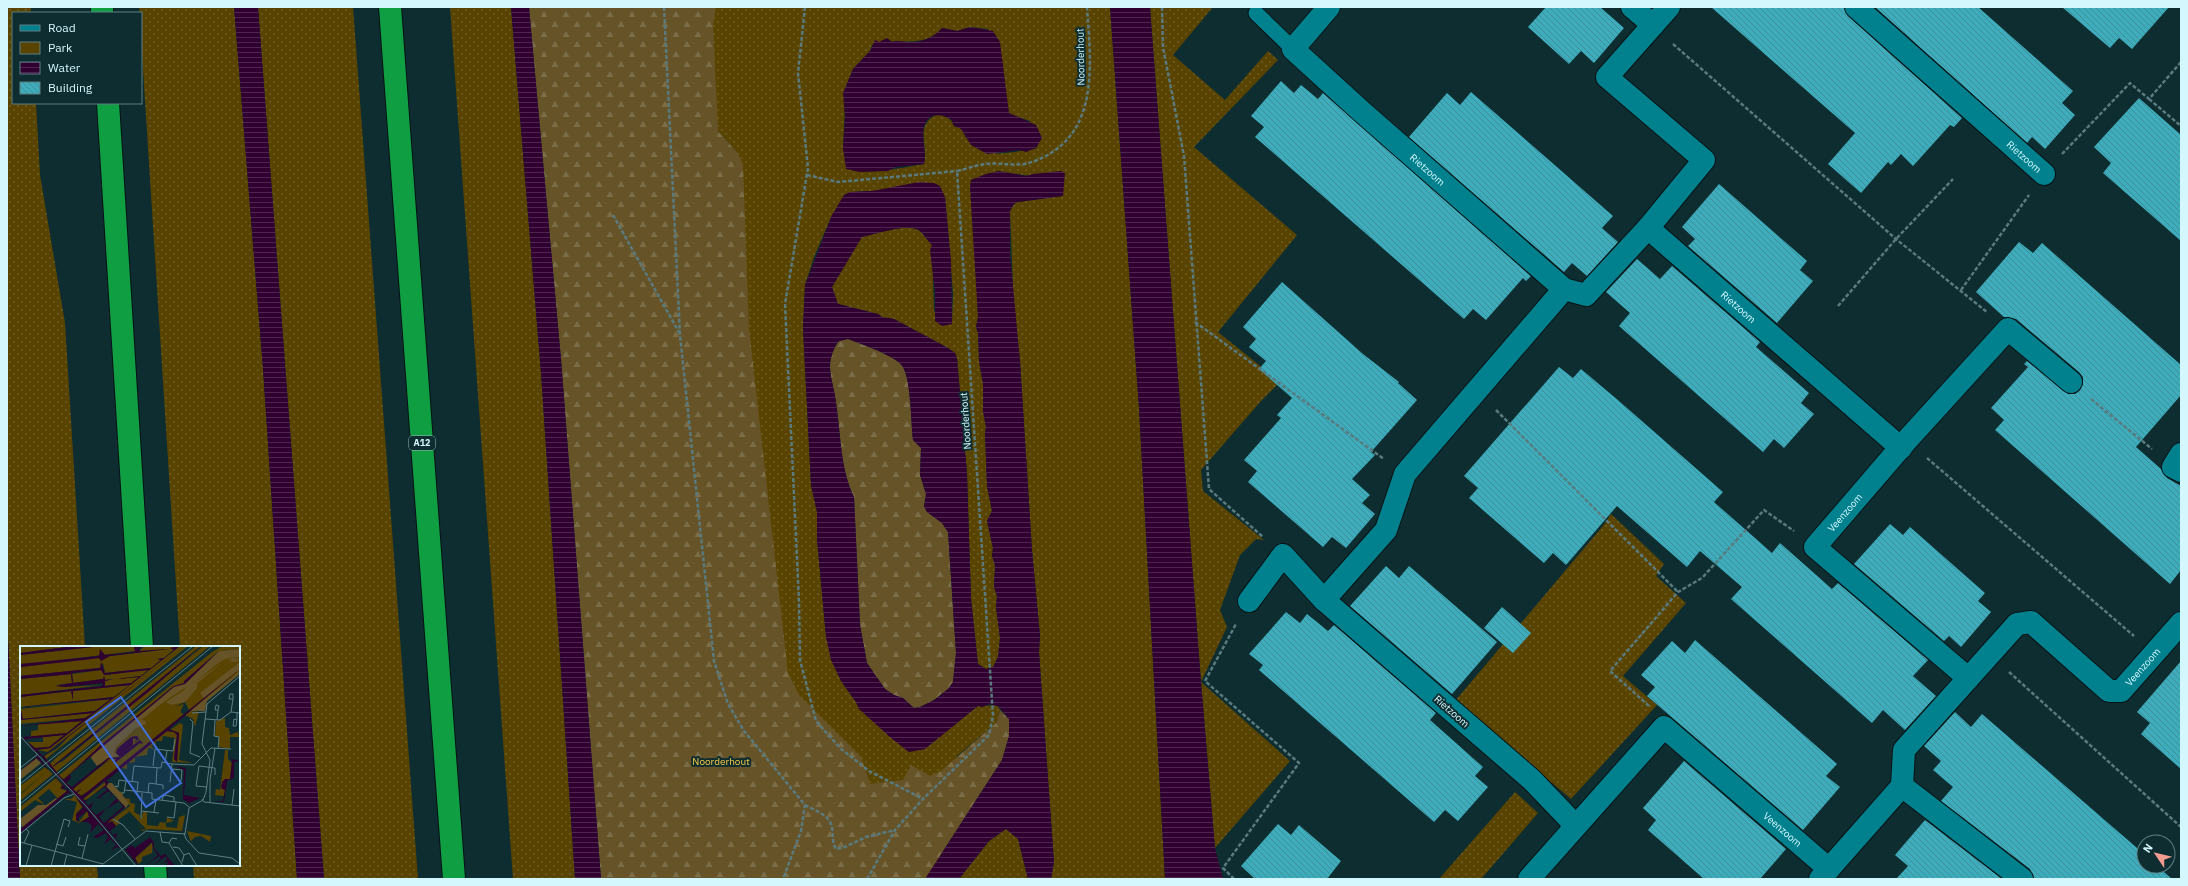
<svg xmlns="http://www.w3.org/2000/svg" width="2188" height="886" viewBox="0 0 2188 886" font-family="'IBM Plex Sans',sans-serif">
<defs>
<pattern id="green-dots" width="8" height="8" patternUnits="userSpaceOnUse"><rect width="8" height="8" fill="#584300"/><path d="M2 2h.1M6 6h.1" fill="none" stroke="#6f5f26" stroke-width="1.8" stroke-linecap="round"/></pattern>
<pattern id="forest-firs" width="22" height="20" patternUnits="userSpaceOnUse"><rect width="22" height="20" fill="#665428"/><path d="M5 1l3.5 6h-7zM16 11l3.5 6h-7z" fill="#7b6d48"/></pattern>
<pattern id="water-rules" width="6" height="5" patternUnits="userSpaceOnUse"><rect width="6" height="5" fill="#2f0030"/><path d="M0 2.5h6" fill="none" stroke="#4c264f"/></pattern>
<pattern id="building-back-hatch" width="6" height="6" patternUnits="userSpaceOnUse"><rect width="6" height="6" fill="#3eacbb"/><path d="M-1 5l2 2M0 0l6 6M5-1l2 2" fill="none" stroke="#3f8f9a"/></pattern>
</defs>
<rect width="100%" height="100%" fill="#0d2d31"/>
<path fill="url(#green-dots)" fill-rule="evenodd" d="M7,7H31V13H13V103H36L40,175L65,323L85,647H21V865H97L98,879H20L7,617Z
M139,7H234L263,369L297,879H194L193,865H239V647H180Z
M258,7H353L418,879H324Z
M450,7H511L541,373L575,879H513Z
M559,7H1110L1139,408L1165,879H1051L1054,862L1039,652L1040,636L1032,550L1020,361L1014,313L1010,211L1014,204L1018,202L1062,196L1030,176L998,171L977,292L978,317L976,327L978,333L979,361L983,384V411L986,427L985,433L987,486L992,511L987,521L993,548L992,556L995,565L994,587L997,596L996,607L1000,638L998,657L993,667L986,669L978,664L971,599L967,473L957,358L955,353L948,348L894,319L882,317L878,314L838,304L832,287L862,236C876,235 907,222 920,231C924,235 928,241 932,245L934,311L952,324L953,293L945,197L872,191L850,192L832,215L814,257L805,285L803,328L811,485L817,512V539L826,637L841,681L856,702L859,709L960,719L978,706C986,707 989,704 998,706L1000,710L997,722L957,756L938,879H624ZM970,27L988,29L1009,114L1030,121L1037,148C1030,150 999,155 994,153C984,150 975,143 966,138L963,131L959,127H955C948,112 933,110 925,126C921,134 927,152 924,164C900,168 876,174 851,170L843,148L846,86L853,69L870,51L872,45C895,36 924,50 942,28L957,31ZM715,102L718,131L737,152L707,129Z
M1150,7H1213L1173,55L1225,100L1268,51L1278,60L1194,147L1297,235L1218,332L1280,382L1261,401L1201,470L1203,491L1264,540L1256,539L1240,555L1220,610L1227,627L1201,682L1290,761L1215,848L1201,682Z
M1611,514L1664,564L1656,576L1686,603L1623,676L1657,705L1571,799L1455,701L1603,526Z
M1515,792L1538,813L1481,879H1439Z
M1006,829L1018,839L1028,879H959L989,841Z"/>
<path fill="url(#forest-firs)" d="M529,7H716L713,24L718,131L737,152L743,164L749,328L788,673L799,695L861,757L870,784L903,780L911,765L930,776L941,771L997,722L1000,710L1009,719V736L1002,760L925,879H601L561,359Z
M848,339C861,344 897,356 903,367C911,381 911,423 913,440L921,448L920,475L926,494L924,506L927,512L942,523L948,532L956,653L953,682L948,689L934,700L920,707L914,708L903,698L894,695L885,689L867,663L860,625L854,497C840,468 841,434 836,403C835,391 830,378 830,366C830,359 834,346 839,341Z"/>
<path fill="url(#water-rules)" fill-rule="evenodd" d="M234,7H258L324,879H297L263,369Z
M511,7H529L561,359L601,879H575L541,373Z
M1110,7H1150L1201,682L1215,848L1223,879H1165L1139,408Z
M970,27L993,31L1000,42L1009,113L1036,125L1042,138L1036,148L1026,152L1020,150L987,154L971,145L961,129L953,125L952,120C938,111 924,114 923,133C923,143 926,153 924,164L896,167L888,171L860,172L846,169L843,148L845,117L843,93L853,69L870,51L875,40L879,42L887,38L892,42C898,40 902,42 908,42C920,43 934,38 942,28L957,31Z
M998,171L1026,176L1033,174L1061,171L1065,173L1063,196L1018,202L1014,204L1010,211V254L1020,361L1032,550L1040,636L1039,652L1054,862L1051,879H1028L1018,839L1006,829L989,841L959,879H925L1002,760L1009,736V719L998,706L989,704L983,707L978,706L925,749L909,752L891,738L859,709L856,702L841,681L831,660L826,637L817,539V512L811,485L803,328L805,285L832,215L844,195L850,192L872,191L919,182L934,183L940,186L945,197L951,260L952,324L942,326L935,321V292L930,250L932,245C928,241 924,235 920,231C907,222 876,235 862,237L832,287L838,304L878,314L882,317L894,319L948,348L955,353L957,358L967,473L971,599L978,664L986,669L993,667L998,657L1000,638L996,607L997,596L994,587L995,565L992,556L993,548L987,521L992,511L987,486L985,433L986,427L983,411V384L979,361L978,333L976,327L978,317L970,187L971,180L986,174ZM848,339C861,344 897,356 903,367C911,381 911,423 913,440L921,448L920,475L926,494L924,506L927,512L942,523L948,532L956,653L953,682L948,689L934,700L920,707L914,708L903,698L894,695L885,689L867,663L860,625L854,497C840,468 841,434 836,403C835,391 830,378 830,366C830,359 834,346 839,341Z
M7,617L20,879H7Z"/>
<path fill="url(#building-back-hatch)" d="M1546,7H1600L1624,28L1594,63L1581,51L1569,64L1528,27Z
M1711,7H1844L1848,16L1962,118L1954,127L1950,125L1913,166L1901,154L1891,165L1888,162L1861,193L1828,164L1855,133Z
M1875,7H1978L2073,91L2062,103L2075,115L2045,149L2032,137L2027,143Z
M2062,7H2169L2132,49L2119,38L2110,48Z
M1281,81L1294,93L1301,85L1318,99L1323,93L1531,276L1526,281L1523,278L1486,320L1473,309L1464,319L1255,137L1264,127L1251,116Z
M1471,92L1613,216L1602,228L1618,242L1587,276L1572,263L1564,272L1409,137L1447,93L1460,105Z
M2139,98L2181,135V241L2103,173L2111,163L2094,147Z
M1719,184L1807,261L1800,270L1813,281L1777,323L1688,246L1695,239L1682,227Z
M2019,242L2033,253L2042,243L2181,365V395L2136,447L2161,469L2167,478L2181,486V570L2170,584L1995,430L2004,420L1991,408L2028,367L2024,364L2027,361L2068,394H2075L2080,390L2083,384V377L2079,372L2016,319L2004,317L1976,292Z
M1637,259L1660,279L1672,266L1760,342L1756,347L1809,393L1801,403L1814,414L1784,448L1774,439L1763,452L1619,326L1630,313L1606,292Z
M1282,282L1363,354L1399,382L1398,383L1417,400L1371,452L1375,455L1352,479L1370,495L1362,503L1375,514L1346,548L1332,537L1323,547L1248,482L1257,471L1244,460L1281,418L1277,415L1292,398L1259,369L1266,361L1249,347L1256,339L1243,327Z
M1559,367L1573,378L1581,369L1619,401L1723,492L1714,502L1772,553L1780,543L1832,589L1838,583L1928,660L1913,676L1936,696L1905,730L1883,710L1872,723L1731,599L1742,587L1700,551L1687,567L1617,506L1566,565L1553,553L1544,563L1469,498L1478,488L1464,476Z
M1890,524L1903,535L1910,527L1985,593L1978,601L1991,612L1961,647L1949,636L1944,641L1854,564Z
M1386,566L1399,578L1409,566L1497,642L1452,694L1350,606Z
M1502,607L1531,633L1513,653L1484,628Z
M1286,612L1300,623L1307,614L1328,631L1334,625L1436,713L1430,720L1483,767L1475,776L1488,787L1458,821L1445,810L1434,822L1259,670L1263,665L1249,654Z
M1695,640L1837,764L1826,776L1840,787L1803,830L1647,696L1655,687L1641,675L1672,641L1685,653Z
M2181,661V769L2141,734L2150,723L2137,712Z
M1955,712L1971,727L1982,714L2144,854V866H2157L2172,879H2034L2030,869L1941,801L1953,787L1933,770L1941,761L1924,746Z
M1684,761L1786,849L1760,879H1704L1648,830L1656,820L1643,808Z
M1925,820L2002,879H1896L1908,866L1895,855Z
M1278,824L1291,835L1299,825L1341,861L1327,879H1255L1241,866Z"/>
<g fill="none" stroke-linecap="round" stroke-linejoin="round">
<defs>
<path id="service" d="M1256,13L1293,49"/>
<g id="minor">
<path id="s1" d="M1329,7L1293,49L1361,111L1564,289"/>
<path d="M1632,7L1653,25"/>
<path id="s2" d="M1856,7L2044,174"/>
<path id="s3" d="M1648,228L1901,448"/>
<path d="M2181,454L2173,467L2181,471"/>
<path d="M1249,601L1283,555L1324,600"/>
<path id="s4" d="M1968,678L1815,547L1907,440L2008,329L2071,382"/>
<path d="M1902,786L2022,879"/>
<path d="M1576,826L1532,780L1324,600L1386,530L1405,474L1564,289L1586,295L1648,228L1704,160L1607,77L1669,7"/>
<path id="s5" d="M1529,879L1664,727L1829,869"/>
<path id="s6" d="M1820,879L1902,786L1904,750L2017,624L2031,622L2109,691H2121L2181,623"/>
</g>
<path id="motorway" d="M102,7V13
M390,7L454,879
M108,103L142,647
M155,865L156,879"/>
</defs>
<use href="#service" stroke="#061315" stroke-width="17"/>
<use href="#minor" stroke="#061315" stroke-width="24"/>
<use href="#motorway" stroke="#061315" stroke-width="24"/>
<path stroke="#597a7f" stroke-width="2.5" stroke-dasharray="4 2" stroke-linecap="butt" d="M664,7L680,335L714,661L728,704L744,731L805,805L801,831L783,879
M805,7L798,73L808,168L785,304L799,601L800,660L816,721L840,748L869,771L923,799
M1162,7L1163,47L1184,156L1209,489L1263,537
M1673,44L1896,239L1987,312
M2149,99L2181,126
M2062,154L2130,83L2149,99L2181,62
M807,175L838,182L957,171
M613,215L680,334
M1961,290L2029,195
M1838,306L1896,239L1953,179
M1195,322L1384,459
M2091,399L2152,449
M1496,410L1678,592
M1927,458L2134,636
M2009,672L2181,827
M1649,706L1610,671L1678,592L1702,578L1764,510L1794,531
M805,805C814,810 827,814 831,824C834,832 831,840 836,849L845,847L866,837L895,830
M867,879L895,830L923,799L989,735L993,716L957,171C966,169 976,165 986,164C1000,162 1016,167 1029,163C1101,140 1091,67 1087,7
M1234,879L1223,868L1299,763L1205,681L1236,624"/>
<use href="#service" stroke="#01808e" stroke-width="15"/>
<use href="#minor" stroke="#01808e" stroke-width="22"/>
<use href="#motorway" stroke="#109e42" stroke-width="22"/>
</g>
<g text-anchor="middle" stroke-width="4" stroke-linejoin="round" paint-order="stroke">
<rect fill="#0d2d31" stroke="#98bac0" stroke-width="1" x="409" y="436" width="26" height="14" rx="3"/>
<g font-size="9" font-weight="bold" fill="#d4f7fd">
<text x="422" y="446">A12</text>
</g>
<g font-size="10" fill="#d4f7fd" stroke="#0d2d31">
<text transform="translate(1080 57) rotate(-91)" y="4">Noorderhout</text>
<text dy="4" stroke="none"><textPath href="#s2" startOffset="225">Rietzoom</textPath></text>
<text dy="4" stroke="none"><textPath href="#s1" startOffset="236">Rietzoom</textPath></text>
<text dy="4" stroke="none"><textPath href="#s3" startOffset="120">Rietzoom</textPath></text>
<text transform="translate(965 421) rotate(-94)" y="4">Noorderhout</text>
<text dy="4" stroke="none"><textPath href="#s4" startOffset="247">Veenzoom</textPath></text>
<text dy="4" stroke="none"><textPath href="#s6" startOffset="492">Veenzoom</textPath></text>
<text transform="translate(1452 711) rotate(41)" y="4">Rietzoom</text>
<text dy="4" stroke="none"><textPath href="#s5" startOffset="360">Veenzoom</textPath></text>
</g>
<g font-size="10" fill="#ffcd43" stroke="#0d2d31">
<text x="721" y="765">Noorderhout</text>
</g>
</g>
<g transform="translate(20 646)">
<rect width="220" height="220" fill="#0d2d31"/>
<path d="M0,0H25L26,2V0H55L0,7ZM82,0H114L115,5L0,19V9ZM125,0H158L144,12L137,13L141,14L131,22L85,27L83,17L80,22L0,30V21L148,3L119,5ZM160,0H168L26,113L24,110L38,102L48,91L93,55L28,106L17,104L30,102ZM176,0H181L33,120L43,115L183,0H190L35,127L30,118L36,112ZM220,0V3L199,5L177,24L220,4V27L175,62L169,64L165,56L154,61L164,58L161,64V59V67L164,68L68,146H56L53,143L89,114L78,119L154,39L44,133L38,130L192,6L201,1ZM117,90L119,93L114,97L117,94L113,92V99L102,108L120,94L123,97H120L96,116V113H91L101,110L97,108L98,102L112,91ZM129,23L121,30L95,33L119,31L112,37L85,40V35L93,33L85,34L84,31L83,33L53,37L52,28L81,24L86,29ZM51,28L52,37L37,39L44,41L83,39L0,49V33ZM110,39L94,51L0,61V51L51,45L53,54V45ZM91,53L75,65L2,73L1,66L0,73V63ZM170,65L179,66L175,81L173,73L165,69ZM73,67L66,72L0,78V74ZM205,72V81L209,82L210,89L220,85L218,87L220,91H210V103L199,101V91L195,90L196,75ZM62,75L47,87L11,91V85L18,84V78ZM160,77L163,79L159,114L173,117L152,116L155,92L143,90L142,95H136L135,99H131L134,103L128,102L127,109L115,111V116L107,117V123L101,122L107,117L147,85L154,86L157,89L154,112L157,115L159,87L150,84ZM44,89L29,101L15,102L8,96H23V91ZM205,104H208V113L212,117L210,133L204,134L202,142L205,144L204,150L195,149L196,143L200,144ZM25,121L33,128L0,155V149L26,126L0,148V140ZM36,132L43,139L40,142L47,145L38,153L29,143L18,152L25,159L15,154L0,166V161ZM85,136L86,139L66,154L63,153ZM98,145L102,146L104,152L110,153V157L115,158L114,166L121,170L119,173H121L123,166H127V179L138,180L140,176L146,177L147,171L154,175L146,177V181L157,182L159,171L165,169L162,185L129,183L122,185L117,177L122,184L126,183L107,163L109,166L98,174L100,177L96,180L92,175L86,179L92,172L95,175L94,172L110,160ZM55,149L63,159L54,151L63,160L56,168V174L59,176L67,165L70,170L59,177L52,174L57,156L44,153H51ZM167,185L191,190L190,196L181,190L175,191L171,195L177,203L170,194ZM133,196L132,207L122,211V215L118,218L115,212Z" fill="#584300" fill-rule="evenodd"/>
<path d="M220,3V11L208,12L201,15L172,38L206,14L213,12L220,13L216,16H210L178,40L212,14H206L177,37V42L165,56L151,59L146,56L163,45L166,41L145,55L121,74L126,75V78L116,82L96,101L94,107L100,110L88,112L77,120L71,112L73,107L154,40L164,38L199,5ZM220,16V23L184,52L180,47ZM220,25V28L187,55L185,65H170ZM16,112L21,117L0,134V125ZM89,137H92L109,157L106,162L86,140ZM36,152L37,154L2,182L0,173L18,159H26Z" fill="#665428"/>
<path d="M64,138L69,145L60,150L57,147L60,145L56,146L54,143Z" fill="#584300"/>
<path d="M55,0H82L0,9V7ZM114,0H125L119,2L120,5L149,3L90,10L81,15L79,12L72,13L0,21V18L79,10L80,3L85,9L115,6ZM160,0L30,102L17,104L23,110L164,0L24,110L43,134L82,98L154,40L164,37V35L199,5L220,3L199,5L165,38L154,41L50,128L51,132L46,137L52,141L88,112L100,111L96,107L97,103L111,91L117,90L119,93L114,97L117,93L113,92V99L102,108L120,94L123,98L120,97L96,116L94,117L96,113H89L53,143L56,146L62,142L57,147L62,150L220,23L149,83L159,87L157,116L154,113L157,89L154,86L147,85L86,135L89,136L86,141L105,161L86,178L92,175L96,180L90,185L93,189L97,187L96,192L101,198L39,132L21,109L19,111L29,125L52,148L48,147L0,187V183L47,145L45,142L41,143L42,139L17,112L0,125L20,108L13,104L8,96L15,102L29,101L44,89L6,93L7,96L3,91L47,87L62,75L0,80L65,72L73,67L0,74L1,64L3,73L75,65L91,53L0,61L94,51L110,39L53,45V54L51,45L0,51V49L82,40L83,37L44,41L35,40L52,37L51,28L0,33V30L80,22L81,16L85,27L131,22L141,14L137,13L144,12L154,4L150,2ZM81,24L84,29L129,24L121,30L95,33L119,31L111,37L85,40V35L93,33L85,34L84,30L83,33L53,37L52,27ZM84,135L86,139L74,148L85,141L87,144L78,151L77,153L81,151L85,155L81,150L89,145L92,148L86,154L93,148L97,152L87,163L99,155L103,161L84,177L79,171L86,163L76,169L70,163L74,156L68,160L65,156L69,153L64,155L63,153ZM181,0L127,47L33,121V120ZM210,108L212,113L220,115L214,116V132L207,135L204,156L192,155H203L205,144L201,142L202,136L205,133H210L212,115ZM155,120L166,122L164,149L180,152L169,157L163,153L164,124ZM55,150L81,179L100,202L97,201L90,205L96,199L91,193L84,198L88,191L86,187L77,192L73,191L84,184L78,178L70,187L72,180L68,176H61L69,171L67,165L58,172L59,176L56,174V168L63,162ZM136,187L130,191L134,197V202L141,210L145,208L155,220H146L149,214L143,218L147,213L146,210L134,219L141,212L139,210L125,220L138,209L133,202L132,196L115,212L119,220L105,204L111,199L115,202Z" fill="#2f0030" fill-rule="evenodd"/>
<path fill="none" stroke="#5d7e83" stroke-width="1" d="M211,66L213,53V48H210L209,53H213M172,67L186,66M170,73L173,76L170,107L180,111M185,73L200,74L211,66L220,67M195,74L194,90L199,91L198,103M197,74L198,64L199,60L196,59L195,64H198M217,74L214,73L213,80H216L217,73V67M0,90L66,160L116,220M145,117L147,105M152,118L174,119L191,102L211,103M133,120L135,103L153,105L155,93M0,122L18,108M152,123L162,124L161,135M190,134L195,102M112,136L114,120L141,122L142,116L152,118L150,136M0,138L173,0M136,138L137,122M95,140L98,141L99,134L106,135M187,141L176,140L179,120L195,122V129M105,144L132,147V153L164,157L169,161M101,147H104L106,135L118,136L117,147M128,147L129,137L143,139V143M182,153L184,156L220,160M142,154L144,149L154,151V156M190,156V134M0,158L193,0M212,159L214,143M122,165L139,167M134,166L136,154M147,171L154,172L156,156M93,173L103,179L115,193M121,173L122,147M140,186L142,196L149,197L152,192L157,193M164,187L166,193L179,207L212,212L220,218M0,188L44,152L54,148M165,188L169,162L183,154L186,146L190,114L182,98L187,58L220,30M60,191L58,199L65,200M0,196L83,218L126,185L165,188M4,197L9,186L6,183M149,197L163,220M36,198L43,200L46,191M153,201L159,202L164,209L162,216M164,209L169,207L177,220M62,212L68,188M6,220L12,199M31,220L44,173L50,175L48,181M44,220L47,208"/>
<path fill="#4270df" fill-opacity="0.15" stroke="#4270df" stroke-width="2" d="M101,51L161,137L126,161L66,76Z"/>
<rect width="220" height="220" fill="none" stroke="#d4f7fd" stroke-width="2"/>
</g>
<rect width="2188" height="886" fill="none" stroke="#d4f7fd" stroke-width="16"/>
<rect x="12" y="12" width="130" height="92" fill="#0d2d31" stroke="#5d7e83"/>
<rect x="20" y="25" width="20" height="6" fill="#01808e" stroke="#5d7e83"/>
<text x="48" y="32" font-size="12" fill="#d4f7fd">Road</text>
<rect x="20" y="42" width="20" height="12" fill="#584300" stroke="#5d7e83"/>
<text x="48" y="52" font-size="12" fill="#d4f7fd">Park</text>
<rect x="20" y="62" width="20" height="12" fill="url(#water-rules)" stroke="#5d7e83"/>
<text x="48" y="72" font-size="12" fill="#d4f7fd">Water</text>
<rect x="20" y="82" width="20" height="12" fill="url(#building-back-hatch)" stroke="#5d7e83"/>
<text x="48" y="92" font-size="12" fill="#d4f7fd">Building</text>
<g transform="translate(2156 854) rotate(305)"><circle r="19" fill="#0d2d31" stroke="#5d7e83"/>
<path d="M0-3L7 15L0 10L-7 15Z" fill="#f59c90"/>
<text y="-6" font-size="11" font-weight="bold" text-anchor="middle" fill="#d4f7fd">N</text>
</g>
</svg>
